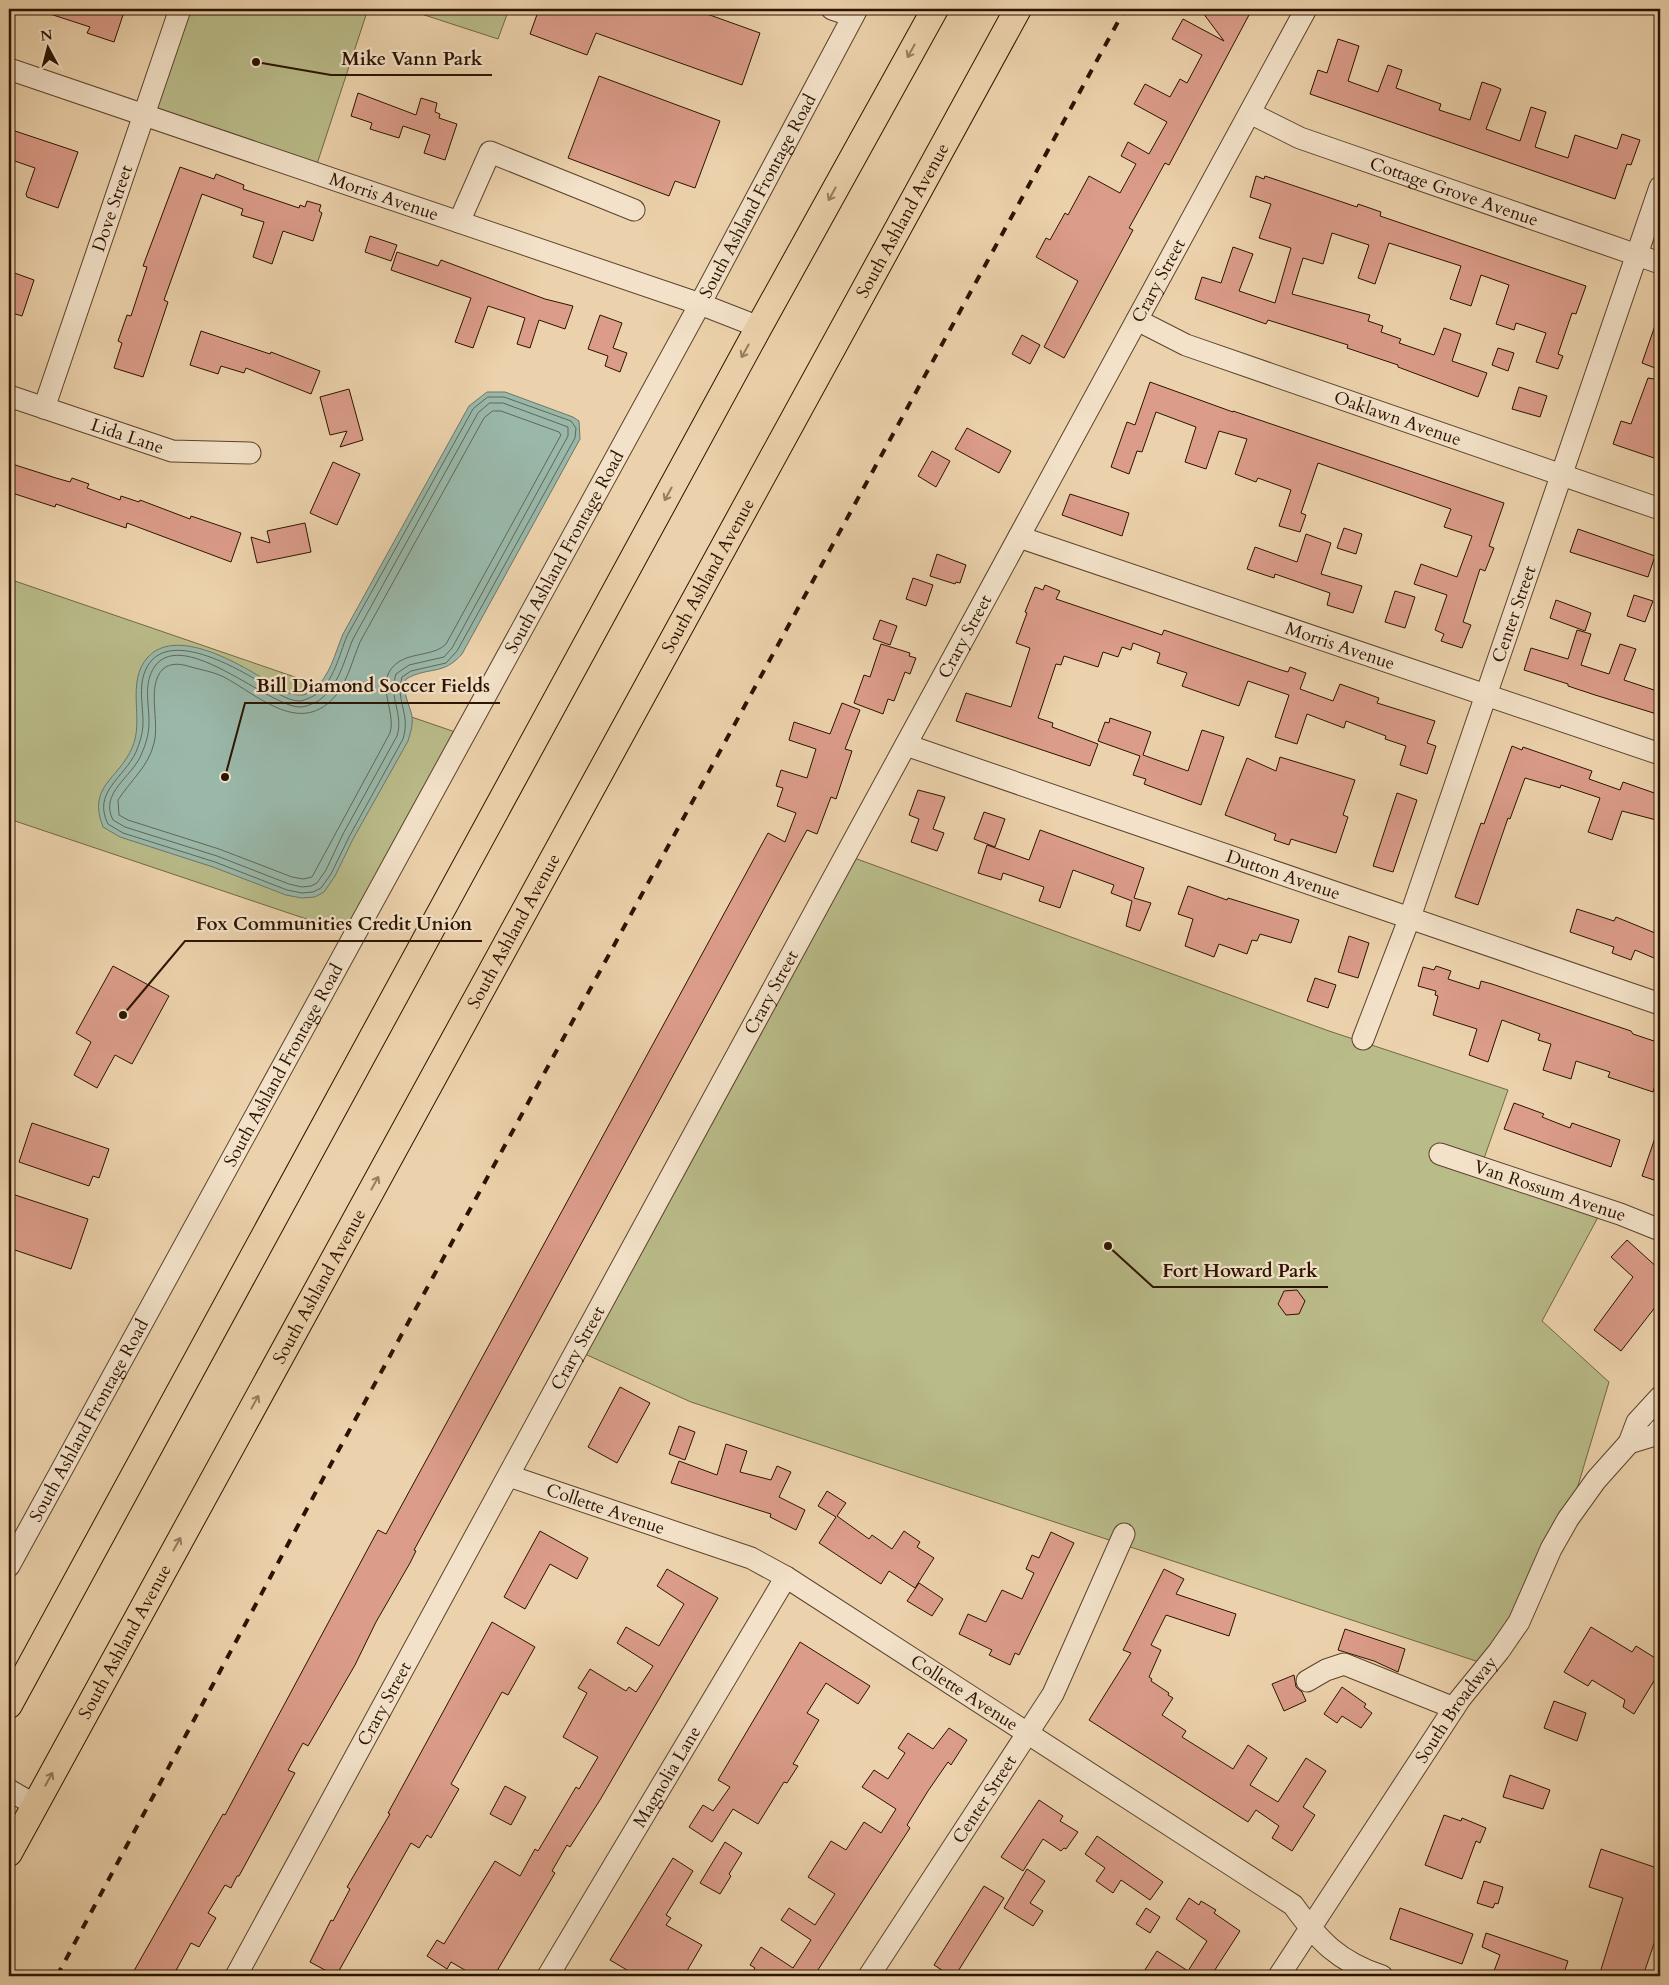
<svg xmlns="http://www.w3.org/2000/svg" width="1669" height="1985" viewBox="0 0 1669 1985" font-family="Cardo,serif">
<rect width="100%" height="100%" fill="#ecd2ac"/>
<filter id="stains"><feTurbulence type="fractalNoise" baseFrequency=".004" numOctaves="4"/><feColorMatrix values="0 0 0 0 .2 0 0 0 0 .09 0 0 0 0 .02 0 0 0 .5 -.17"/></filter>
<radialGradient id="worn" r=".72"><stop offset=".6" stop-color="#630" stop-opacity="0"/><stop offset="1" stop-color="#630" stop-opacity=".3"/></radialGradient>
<path fill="#b9bb89" stroke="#726744" d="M180,9H368L314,173L144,115Z
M406,9H509L498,39Z
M9,579L464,735L354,935L9,819Z
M846,855L1329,1031L1508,1090L1481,1167L1603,1208L1542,1321L1609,1382L1568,1519L1488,1665L691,1402L576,1350Z"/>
<path fill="#99b8aa" stroke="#6d7666" d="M487,392H505L573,417L579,421L580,439L462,654C443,676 429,666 406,679C403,693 407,699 411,712C414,722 411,731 408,741L353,839L335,876L324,892L315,897L302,898L286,895L213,867L120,837L103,827C87,786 118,780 132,748C145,720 125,682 148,657C175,628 232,660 259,676C271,683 285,695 300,695C304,696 310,692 313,690C330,677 335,653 343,634L469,406Z"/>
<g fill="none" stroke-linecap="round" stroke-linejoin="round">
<path stroke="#626655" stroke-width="1" d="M488,397H504L571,421L576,428L575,438L457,651L446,663L411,671L402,677C395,702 411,713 403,739L349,837L331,874L321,888L313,892L302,893L287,890L215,862L123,833L108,824C92,792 124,778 136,752C140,742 143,733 143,722C143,702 136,678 152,660C177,634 235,667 260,682C272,689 287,702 301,701C305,700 312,697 315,695C334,682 339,655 347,636L473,409Z
M490,403H503L568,427V436L452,648L444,657L409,665L396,674C388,699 404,713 397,736L343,834L326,870L317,883L311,886L302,887L289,884L217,856L125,827L113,820C99,793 132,777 141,755C146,744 149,734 149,722C149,703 143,683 155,666C184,627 269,707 300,707C306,707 314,703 318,701C339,687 344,660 353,639L478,413Z
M493,411H501L559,432L561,435L446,644C436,655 413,653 400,661C371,679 397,710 390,733L312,877L303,879L292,877L219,849L128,820L119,815L118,800C130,781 149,766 154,743C160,721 146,686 163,669C171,662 182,664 191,667C202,670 214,672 224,677C259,696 302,738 337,694C348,679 353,659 360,642L484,418Z"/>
</g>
<path fill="#db9c89" stroke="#2c1300" d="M45,9H125L114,42L87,33L90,27L44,12Z
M539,9H693L760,33L742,85L596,33L587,55L530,34Z
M1200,9H1238L1249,15L1169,165L1165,163L1129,228L1133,230L1064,358L1044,347L1078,281L1036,257L1046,238L1050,240L1065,213L1068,215L1089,176L1120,193L1136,164L1121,156L1128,142L1149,154L1167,122L1134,104L1145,84L1170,97L1180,79L1187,83L1202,55L1172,39L1183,19L1224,41Z
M1338,39L1359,46L1348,81L1378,92L1388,65L1402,70L1396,88L1441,104L1439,110L1470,120L1482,82L1494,86L1501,89L1486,129L1520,141L1531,107L1546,112L1535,147L1568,158L1575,135L1617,149L1622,134L1640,140L1631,165L1627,164L1615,199L1310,94L1318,70L1327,73Z
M599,76L720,121L695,188L675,181L669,196L568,158Z
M358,93L416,115L421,98L437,103L435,112L440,114L439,118L457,124L445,160L424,153L430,135L403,126L399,138L370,129L372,123L351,116Z
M9,129L78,152L58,208L27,197L26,194L35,168L9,159Z
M180,167L214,179L216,174L244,185L243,189L299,208L300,205L305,207L307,201L321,205L319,211L322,213L313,241L283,231L272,264L253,257L264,222L241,215L243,209L202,194L164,300L168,302L143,377L114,368L122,343L118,341L127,315L131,316L147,267L143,266Z
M1256,176L1264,179L1265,176L1357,207L1358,204L1381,212L1380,216L1586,286L1576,314L1572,313L1558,354L1563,356L1558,369L1536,362L1546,333L1516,323L1514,330L1496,324L1509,285L1481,275L1471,306L1450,299L1461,266L1389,243L1375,284L1358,278L1369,245L1332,233L1323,264L1303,258L1292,294L1370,315L1368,321L1383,326L1381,332L1401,339L1399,343L1434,355L1444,328L1461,334L1452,361L1487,373L1478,397L1398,367V365L1347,348L1348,345L1268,320L1266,324L1195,299L1202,277L1221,283L1233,247L1253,254L1239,291L1275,303L1291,248L1259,238L1271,204L1250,197Z
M370,236L397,245L391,261L365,252Z
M397,252L438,266L441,260L545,299L573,306L565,329L539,320L530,348L517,344L525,318L488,306L473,348L455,342L471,298L391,270Z
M9,271L34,280L22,316L9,312Z
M600,315L622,323L613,348L627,353L620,372L605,366L608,356L588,349Z
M1658,317H1660V353L1655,368L1642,363Z
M201,331L270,354L271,352L320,371L311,394L246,368L244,373L221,366L218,374L190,365Z
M1022,335L1040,345L1030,364L1012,354Z
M1498,348L1514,353L1508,371L1492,365Z
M1648,378L1660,380V460L1613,444L1621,421L1631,424Z
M1150,382L1233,412V411L1504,503L1489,546L1494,548L1485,571L1480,569L1463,622L1471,625L1462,648L1441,641L1444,634L1435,630L1447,595L1414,584L1421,564L1457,577L1472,536L1444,527L1451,509L1318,463L1301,513L1306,515L1300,532L1279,526L1291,490L1258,478L1256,482L1235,474L1247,439L1219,431L1206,469L1185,462L1196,427L1156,412L1142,452L1137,451L1129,474L1111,467L1127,422L1135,425Z
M1519,387L1547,396L1540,417L1512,409Z
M349,389L363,440L340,447L347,431L330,435L320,397Z
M967,428L1011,451L999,473L955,449Z
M932,451L950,461L936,487L918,476Z
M333,462L360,474L337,525L310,513Z
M9,463L56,478L70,482L72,478L89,484L87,488L120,500L121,496L139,502L140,500L190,519L191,516L241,533L231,562L127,523L126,528L56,504L55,507L9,492Z
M1070,494L1129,513L1122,536L1062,515Z
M305,523L311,552L257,563L251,537L270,543L267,531Z
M1344,528L1362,534L1356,554L1337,548Z
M1578,529L1655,556L1648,577L1570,552Z
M1306,534L1331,543L1321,574L1362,586L1353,613L1327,605L1330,593L1275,574L1274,578L1247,569L1255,547L1297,562Z
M937,554L966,565L960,583L956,582L955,584L930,576Z
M913,578L933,585L926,606L906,599Z
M1045,585L1060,591L1056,599L1162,635L1164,630L1281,670L1288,672L1290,667L1306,673L1300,689L1333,701L1340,684L1379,698L1377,703L1435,721L1427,743L1436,746L1427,774L1400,765L1406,746L1385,739L1386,736L1346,721L1344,728L1307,714L1297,744L1275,737L1289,695L1248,681L1239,706L1182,686L1187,673L1157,663L1160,653L1133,643L1131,650L1122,647L1118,657L1103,652L1098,667L1064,656L1061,665L1056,664L1038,718L1053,723L1052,727L1098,744L1090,766L956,721L966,693L1011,707L1030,648L1016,643L1027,613L1025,612L1035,587L1043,590Z
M1395,591L1415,597L1405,628L1385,622Z
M1634,595L1653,601L1645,622L1627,616Z
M1556,600L1591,613L1585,631L1550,618Z
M880,620L897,626L890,645L873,639Z
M1577,630L1591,634L1581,665L1609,674L1620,644L1636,649L1624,680L1660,692V715L1595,695L1568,686V684L1524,670L1531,648L1568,659Z
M881,644L910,653L909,656L916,658L910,674L905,672L894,701L888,699L883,714L854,703L864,675L870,677Z
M842,703L860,710L845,749L852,751L836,799L831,797L817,834L807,830L414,1550L416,1551L410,1563L376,1622L355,1665L308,1746L303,1743L288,1770L295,1773L239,1876H237L231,1888L225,1885L208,1913L216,1918L199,1947L191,1943L173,1976H131L223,1814L225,1815L378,1530L386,1534L768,833L785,842L796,813L777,806L783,788L776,786L781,770L807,778L816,749L789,740L794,722L830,734Z
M1110,718L1151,732L1143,755L1188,771L1202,730L1224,737L1201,805L1144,784L1146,779L1133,775L1140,756L1098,741L1105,722L1109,723Z
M1512,746L1522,750L1523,747L1592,771L1589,779L1620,790L1623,782L1660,795V821L1622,811L1612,840L1588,832L1600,798L1561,785L1560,788L1525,778L1510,819L1508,818L1478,905L1455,897L1481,823L1484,824Z
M1280,757L1355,780L1343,815L1348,817L1336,853L1291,839L1289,845L1274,840L1276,834L1225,815L1247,758L1276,771Z
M918,790L945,797L933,829L944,833L937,851L911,842L919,819L909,815Z
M1397,793L1417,800L1393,872L1373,866Z
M984,812L1005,819L995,847L974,839Z
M1040,830L1144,868L1134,898L1151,903L1140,931L1126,926L1132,901L1111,893L1114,885L1073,870L1060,908L1039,901L1044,887L1003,873L1001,880L978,873L987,845L1029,860Z
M1188,886L1227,900L1228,898L1299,920L1291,943L1260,934L1257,941L1252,940L1247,954L1219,944L1214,957L1185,946L1193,919L1178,914Z
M1577,909L1614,921L1616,917L1660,935V943L1654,958L1635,950L1631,960L1612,953L1614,947L1570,932Z
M1349,936L1369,943L1358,978L1338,972Z
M113,966L169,996L132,1064L115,1055L97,1088L74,1075L91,1042L76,1033Z
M1436,966L1451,971L1448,979L1479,989L1481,981L1492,984L1631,1031L1633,1034L1660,1043V1069L1653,1092L1608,1077L1610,1072L1576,1061L1571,1079L1543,1070L1551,1044L1538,1040L1540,1034L1502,1020L1488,1062L1469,1055L1477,1029L1433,1015L1438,996L1435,995L1436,991L1418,986L1423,967L1434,970Z
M1315,978L1336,985L1328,1008L1307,1001Z
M1514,1103L1544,1114L1542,1117L1570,1128L1572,1123L1620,1140L1611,1167L1504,1129Z
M32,1123L109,1149L99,1178L93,1176L89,1186L19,1162Z
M1658,1129H1660V1182L1642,1176Z
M9,1193L88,1219L71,1269L9,1248Z
M1627,1240L1660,1270V1301L1621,1351L1594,1330L1633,1277L1611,1257Z
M1297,1290L1305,1301L1299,1314L1286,1315L1278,1304L1284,1291Z
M620,1387L650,1403L617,1463L588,1447Z
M679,1426L695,1432L685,1460L669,1454Z
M726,1444L747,1451L740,1472L771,1480L777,1466L791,1472L779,1497L805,1510L796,1530L770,1517L771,1514L671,1483L679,1461L717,1475Z
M827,1491L846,1503L837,1516L869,1539L872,1535L892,1549L904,1531L920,1542L917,1547L934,1558L915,1588L889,1571L881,1584L819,1543L836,1517L818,1506Z
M540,1531L588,1558L577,1579L550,1564L525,1609L504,1597Z
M1051,1532L1074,1543L1019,1655L1015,1653L1010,1665L989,1655L992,1650L959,1634L968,1614L986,1622L1002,1590L1022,1599L1034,1573L1026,1569L1032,1555L1039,1558Z
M667,1569L718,1598L600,1800L570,1847L567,1845L552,1871L555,1873L494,1976H475L451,1962L447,1969L427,1956L437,1940L444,1944L495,1861L520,1876L535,1849L538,1851L576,1787L579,1789L598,1757L563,1737L587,1693L578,1688L590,1669L626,1691L629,1687L636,1692L653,1666L617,1643L626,1627L659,1646L684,1604L657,1586Z
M1164,1569L1184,1579L1176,1594L1236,1614L1229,1636L1166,1615L1151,1645L1161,1650L1149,1677L1152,1679L1151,1681L1169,1693L1168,1695L1173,1698L1162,1715L1186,1731L1182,1737L1233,1769L1248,1745L1267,1758L1250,1785L1278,1802L1306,1758L1326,1771L1303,1807L1315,1815L1292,1851L1272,1838L1279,1826L1256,1810L1248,1822L1089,1720L1131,1653L1123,1650Z
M919,1583L943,1599L932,1616L907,1601Z
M492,1622L535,1647L508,1695L502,1692L451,1784L459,1789L431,1838L427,1835L419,1848L411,1843L336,1976L310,1962L331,1920L333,1921L350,1889L347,1887L390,1814L388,1813Z
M1591,1627L1632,1652L1636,1646L1660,1661V1671L1634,1714L1623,1707L1625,1700L1592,1680L1588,1686L1564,1672Z
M1345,1629L1405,1649L1398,1672L1374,1661L1338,1650Z
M800,1642L870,1686L858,1704L826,1683L807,1713L819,1720L793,1764L798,1766L787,1783L784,1782L758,1824L733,1809L712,1842L689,1827L703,1805L713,1811L730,1787L718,1780Z
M1294,1675L1296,1687L1302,1692L1306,1701L1284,1711L1272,1684Z
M1342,1687L1366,1704L1364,1707L1372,1713L1361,1728L1342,1716L1337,1723L1324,1714Z
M1554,1701L1586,1713L1577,1741L1544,1728Z
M949,1728L967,1740L951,1765L948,1762L928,1791L907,1825L910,1828L814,1976H750L755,1968L750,1965L761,1947L793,1968L811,1940L781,1920L789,1908L815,1925L835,1894L808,1877L831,1841L846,1850L864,1822L881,1833L896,1809L862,1787L874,1770L888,1779L905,1753L898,1748L908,1733L933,1749Z
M1510,1775L1550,1790L1543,1809L1503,1797Z
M505,1786L526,1797L511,1825L490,1814Z
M1039,1800L1063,1816L1060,1821L1078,1832L1066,1849L1064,1848L1061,1851L1043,1839L1023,1871L1001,1857Z
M1444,1815L1461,1821L1462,1818L1486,1828L1480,1843L1476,1841L1462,1879L1425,1865Z
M1097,1836L1163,1882L1150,1900L1121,1880L1113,1893L1096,1881L1105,1868L1085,1854Z
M725,1842L742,1853L729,1874L731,1876L720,1894L700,1883Z
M1601,1849L1660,1869V1926L1643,1976H1599L1623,1898L1589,1887Z
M673,1858L693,1871L666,1915L671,1918L666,1925L702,1945L684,1976H637L610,1960Z
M1027,1869L1045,1881L1030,1903L1043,1911L1033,1926L1004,1908Z
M1484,1881L1503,1887L1498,1904L1495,1903L1493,1908L1477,1903Z
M984,1886L1004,1898L955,1976H951L934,1965Z
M1189,1898L1199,1905L1201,1901L1216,1910L1214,1913L1240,1931L1233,1942L1211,1976H1141L1157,1951L1188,1971L1207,1941L1176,1919Z
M1146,1908L1160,1917L1150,1933L1136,1924Z
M1400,1908L1473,1934L1462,1964L1390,1939Z
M1486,1933L1568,1961L1563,1976H1508L1494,1971L1500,1955L1482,1947Z"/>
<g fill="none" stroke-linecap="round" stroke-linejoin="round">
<defs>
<g id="minor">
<path d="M832,9L853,16"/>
<path id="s1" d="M9,69L700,304L759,327"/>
<path id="s2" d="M1250,113L1300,138L1660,263"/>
<path d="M459,222L490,152L634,210"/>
<path id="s3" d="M1137,320L1186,345L1660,509"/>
<path id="s4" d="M9,396L172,451L250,453"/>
<path id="s5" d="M44,408L180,9"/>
<path id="s6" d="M1019,537L1660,754"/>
<path id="s7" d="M906,745L1660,1004"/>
<path id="s8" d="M1363,1039L1410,917L1660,187"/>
<path id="s9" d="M1440,1154L1620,1214L1660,1230"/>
<path d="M1629,1443L1655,1435L1660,1429"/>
<path id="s10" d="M509,1476L751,1558L786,1577L1293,1905C1319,1941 1339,1962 1382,1976"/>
<path id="s11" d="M9,1566L700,304L857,9"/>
<path d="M1307,1681L1326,1670L1344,1664L1454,1708"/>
<path d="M9,1790L35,1805"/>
<path id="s12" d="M236,1976L1306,9"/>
<path id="s13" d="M548,1976L786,1577"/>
<path id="s14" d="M869,1976L1053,1694L1124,1534"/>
<path id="s15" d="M1279,1976L1460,1699L1499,1651L1519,1622L1551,1549L1568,1519L1596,1480L1629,1443L1637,1422L1660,1397"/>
</g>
<g id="major">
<path d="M9,1705L759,327L935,9"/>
<path id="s16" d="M9,1853L1018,9"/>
</g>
</defs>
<use href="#minor" stroke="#5c432b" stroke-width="23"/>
<use href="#major" stroke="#2c1300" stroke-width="28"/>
<use href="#minor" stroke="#f3e2c9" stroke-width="21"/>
<use href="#major" stroke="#ecd2ac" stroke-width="26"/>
<path stroke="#2c1300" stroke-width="4" stroke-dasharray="9 9" stroke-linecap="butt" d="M57,1976L325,1475L1125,9"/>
</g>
<defs><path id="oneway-shaft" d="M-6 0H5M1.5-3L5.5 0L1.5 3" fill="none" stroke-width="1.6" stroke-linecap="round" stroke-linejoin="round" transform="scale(1.25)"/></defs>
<g stroke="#967c5f">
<use href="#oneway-shaft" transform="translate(911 51) rotate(119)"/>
<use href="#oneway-shaft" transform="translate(832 194) rotate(119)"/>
<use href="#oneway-shaft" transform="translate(745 351) rotate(119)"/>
<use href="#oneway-shaft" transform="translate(668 494) rotate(119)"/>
<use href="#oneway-shaft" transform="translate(375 1183) rotate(-61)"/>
<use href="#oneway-shaft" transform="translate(255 1402) rotate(-61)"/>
<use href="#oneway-shaft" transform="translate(177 1544) rotate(-61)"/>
<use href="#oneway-shaft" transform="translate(49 1779) rotate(-61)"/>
</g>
<g text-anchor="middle" stroke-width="4.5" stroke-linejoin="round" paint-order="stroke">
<g font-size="18" fill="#2c1300" stroke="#f3e2c9">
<text dy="6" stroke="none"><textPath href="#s2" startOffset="219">Cottage Grove Avenue</textPath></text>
<text dy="6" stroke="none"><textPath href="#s11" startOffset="1561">South Ashland Frontage Road</textPath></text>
<text dy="6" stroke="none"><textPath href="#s1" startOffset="396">Morris Avenue</textPath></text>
<text dy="6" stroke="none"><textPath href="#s5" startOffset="211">Dove Street</textPath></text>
<text dy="6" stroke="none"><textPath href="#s16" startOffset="1861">South Ashland Avenue</textPath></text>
<text dy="6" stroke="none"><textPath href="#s12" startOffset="1930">Crary Street</textPath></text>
<text dy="6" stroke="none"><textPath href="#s3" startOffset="279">Oaklawn Avenue</textPath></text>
<text dy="6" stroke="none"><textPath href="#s4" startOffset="125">Lida Lane</textPath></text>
<text dy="6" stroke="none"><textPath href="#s11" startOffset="1156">South Ashland Frontage Road</textPath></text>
<text dy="6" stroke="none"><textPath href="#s16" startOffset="1456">South Ashland Avenue</textPath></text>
<text dy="6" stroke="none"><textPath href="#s8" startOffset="451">Center Street</textPath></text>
<text dy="6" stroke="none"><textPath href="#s12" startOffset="1525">Crary Street</textPath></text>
<text dy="6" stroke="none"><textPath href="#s6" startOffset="339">Morris Avenue</textPath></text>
<text dy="6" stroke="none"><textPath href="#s7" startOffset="399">Dutton Avenue</textPath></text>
<text dy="6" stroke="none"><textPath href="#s16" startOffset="1051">South Ashland Avenue</textPath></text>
<text dy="6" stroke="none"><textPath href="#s12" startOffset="1120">Crary Street</textPath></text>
<text dy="6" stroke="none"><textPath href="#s11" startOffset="571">South Ashland Frontage Road</textPath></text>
<text dy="6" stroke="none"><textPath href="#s9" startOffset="116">Van Rossum Avenue</textPath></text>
<text dy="6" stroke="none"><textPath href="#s16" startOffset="646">South Ashland Avenue</textPath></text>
<text dy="6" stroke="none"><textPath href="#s12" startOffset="715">Crary Street</textPath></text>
<text dy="6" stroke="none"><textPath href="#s11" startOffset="166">South Ashland Frontage Road</textPath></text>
<text dy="6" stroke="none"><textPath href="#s10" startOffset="102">Collette Avenue</textPath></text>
<text dy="6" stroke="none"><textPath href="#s16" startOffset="241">South Ashland Avenue</textPath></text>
<text dy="6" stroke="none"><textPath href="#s10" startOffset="508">Collette Avenue</textPath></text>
<text dy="6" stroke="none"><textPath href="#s12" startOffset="310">Crary Street</textPath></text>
<text dy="6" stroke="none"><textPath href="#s15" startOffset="320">South Broadway</textPath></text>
<text dy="6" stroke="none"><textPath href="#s13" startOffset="232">Magnolia Lane</textPath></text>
<text dy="6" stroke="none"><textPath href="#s14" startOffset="211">Center Street</textPath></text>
</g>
</g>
<path fill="none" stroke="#2c1300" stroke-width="2" d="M256 62L331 75H492M225 777L245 703H500M123 1015L185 941H482M1108 1246L1153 1287H1328"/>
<g fill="#2c1300" stroke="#f3e2c9" stroke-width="2">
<circle cx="256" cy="62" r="5"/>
<circle cx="225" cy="777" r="5"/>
<circle cx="123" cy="1015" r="5"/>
<circle cx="1108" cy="1246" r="5"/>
</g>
<g font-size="19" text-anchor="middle" font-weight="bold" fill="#2c1300" stroke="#f3e2c9" stroke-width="4.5" stroke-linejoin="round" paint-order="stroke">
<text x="412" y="65">Mike Vann Park</text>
<text x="373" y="692">Bill Diamond Soccer Fields</text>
<text x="334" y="930">Fox Communities Credit Union</text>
<text x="1240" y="1277">Fort Howard Park</text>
</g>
<rect width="1669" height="1985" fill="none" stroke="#ecd2ac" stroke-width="30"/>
<rect x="10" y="10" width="1649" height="1965" fill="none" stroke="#2c1300" stroke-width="2.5"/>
<rect x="15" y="15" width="1639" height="1955" fill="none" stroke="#2c1300"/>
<g transform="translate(48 48) rotate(353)" stroke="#f3e2c9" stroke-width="4" paint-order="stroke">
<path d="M0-4L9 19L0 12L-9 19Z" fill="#2c1300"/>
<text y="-8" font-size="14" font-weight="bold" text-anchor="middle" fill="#2c1300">N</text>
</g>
<rect width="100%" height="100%" filter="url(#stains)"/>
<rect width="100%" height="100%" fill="url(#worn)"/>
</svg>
